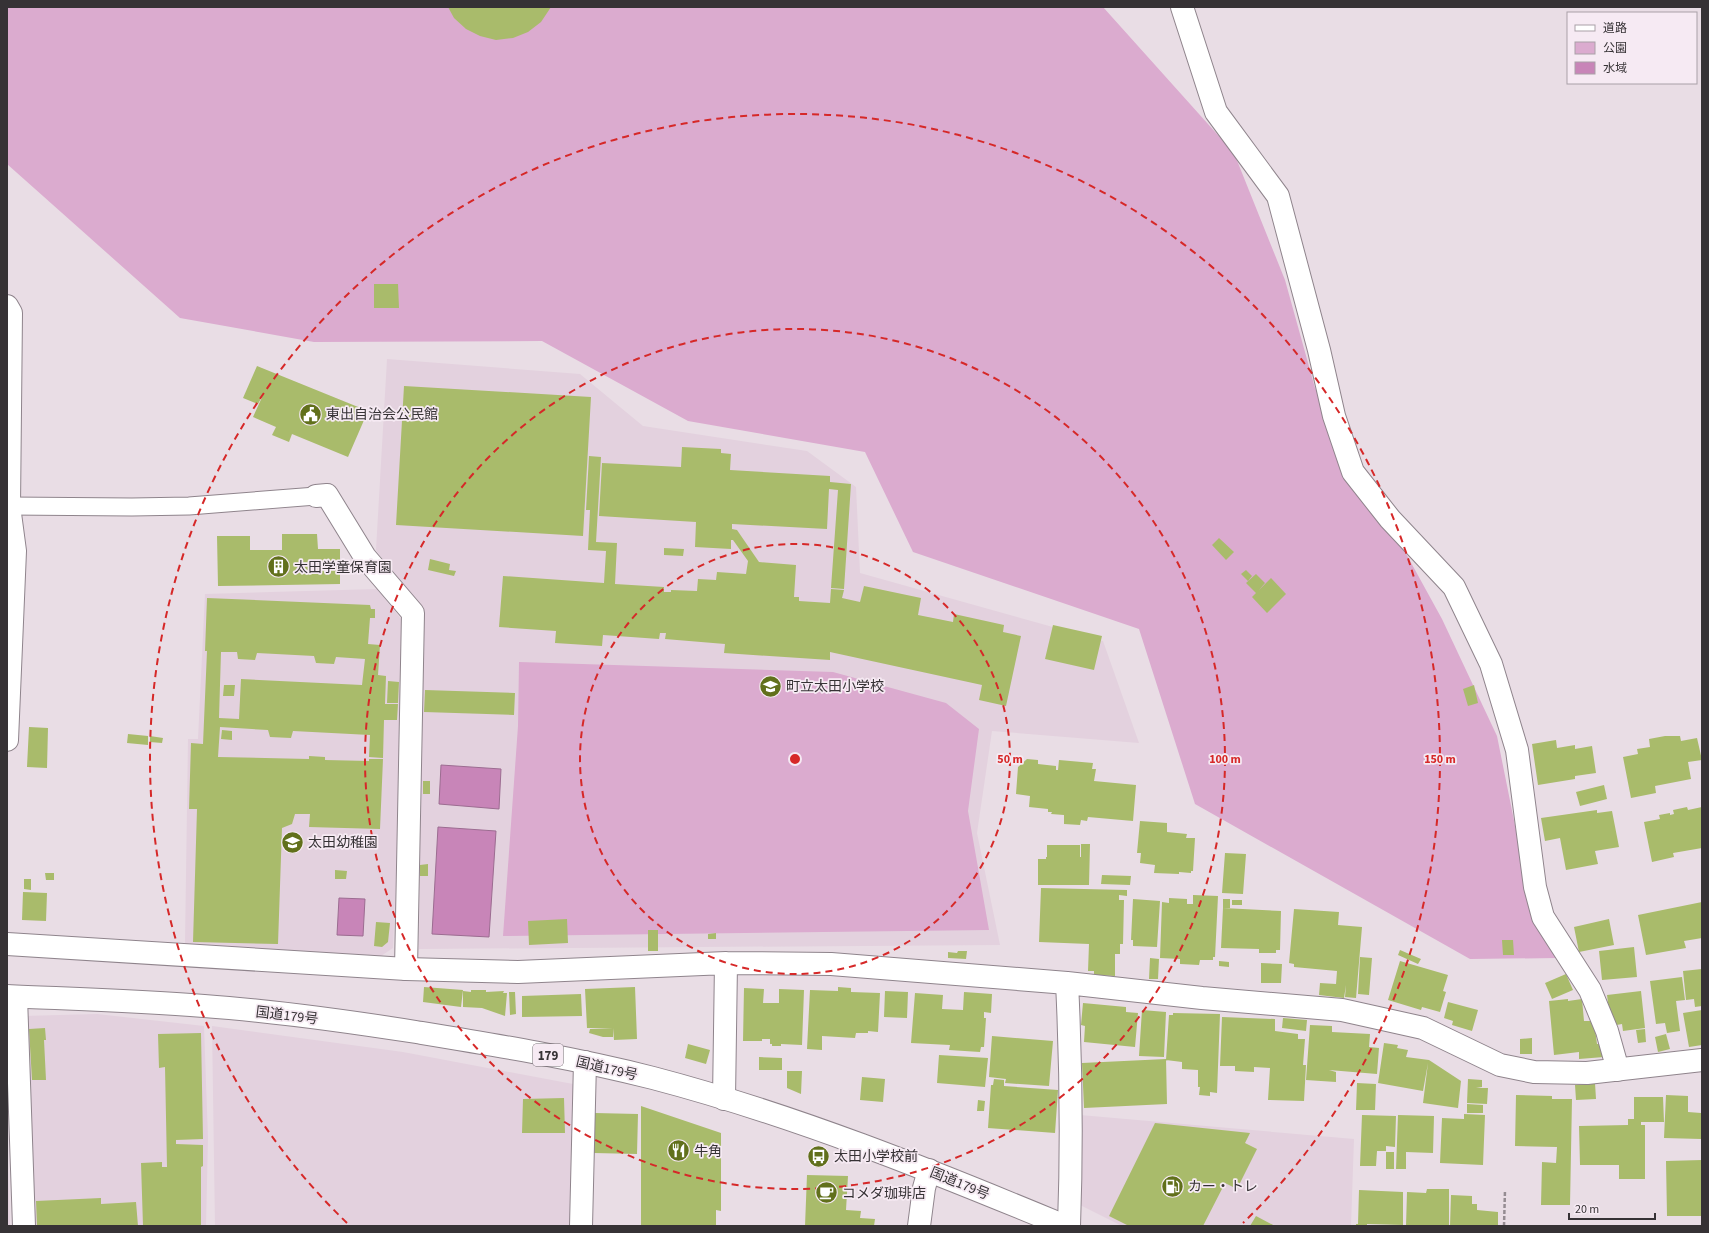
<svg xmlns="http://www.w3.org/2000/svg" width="1709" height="1233" viewBox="0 0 1709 1233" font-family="'Source Sans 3','Noto Sans JP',sans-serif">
<rect width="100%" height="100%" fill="#e9dde5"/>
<path fill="#e3d1de" d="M387,359L580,374L643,426L807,451L856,487L860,573L1103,641L1139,743L992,731L977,833L1000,945L419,949L422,612L376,550Z
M377,589L406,625L393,948L381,956L185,944L188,739H198L205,594Z
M97,1014L204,1026L208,1138L206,1226H30L23,1016Z
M212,1026L403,1052L573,1084L570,1226H215Z
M1080,1115L1354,1139L1351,1226H1122L1078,1204Z
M7,1128L10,1226H7Z"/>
<path fill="#dbabcf" d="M7,7H1103L1234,153L1285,280L1315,388L1442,619L1497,736L1529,895L1557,958L1470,959L1195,804L1139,629L913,552L865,452L688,421L542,341L314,342L180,318L7,164Z
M519,662L833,672L946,703L979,729L968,811L989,930L503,936L518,726Z"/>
<path fill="#c885b8" stroke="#9c6c91" d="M441,765L501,769L499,809L439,804Z
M438,827L496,831L489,937L432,934Z
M339,898L365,899L363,936L337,935Z"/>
<path fill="#a9bb6b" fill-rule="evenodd" d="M448,7H551L541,22L528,32L513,38L496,40L480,36L466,29L454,18Z
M374,284H398L399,308H374Z
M257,366L368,411L348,457L292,434L289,442L272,435L276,427L253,417L264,393L258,404L243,398Z
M404,386L591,397L583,536L396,525Z
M682,447L721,449V453L731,454L730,470L830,476V482L851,484L844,589L831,588L838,490L829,489L827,529L732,524V529L737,530L759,562L796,565L794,597H799V601L830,603L831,589L844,590L842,598L860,602L864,586L921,598L918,615L953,622L954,614L1004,625L1003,632L1021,636L1006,706L979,700L982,685L830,652V660L724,653L725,644L665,639L666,633H660L659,639L603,635L602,646L555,643L556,631L499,627L503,576L604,583L606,551L588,550L590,510H586L589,456L601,457L596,542L617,543L615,584L664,587V592H671V590L697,591L698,579L716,580L717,572L746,574L748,561L733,540H731V549L695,547L696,522L599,516L602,463L681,467Z
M282,534H317L318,549H340V584L218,586L217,536H250V550H282Z
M1219,538L1234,552L1226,560L1212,545Z
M664,548L684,549L683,556L664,555Z
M430,559L450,564L449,570L456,571L454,576L428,570Z
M1246,570L1252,576L1248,581L1241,574Z
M1256,574L1265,583L1259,590L1271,578L1286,594L1267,613L1252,597L1256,593L1246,583Z
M207,598L370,605L371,609H375V618H370L368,644L380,645L378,675L386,676L385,704H398L397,720H384L383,758L369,757L370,735L293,731L291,738L270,737L268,730L220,727L218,757L309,759V756L325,757V760L369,761V759H383L380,829L309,827L310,814H295L292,824L282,828L278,944L193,942L197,809H189L191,743L203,744L207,651H205ZM221,652H237L238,659L255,660L257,653L314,656L316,663L334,664L336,657L365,659L362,685L241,679L239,719L219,718Z
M1053,625L1102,636L1094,670L1045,659Z
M388,681L399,682L398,703H387Z
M224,685H235L234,696H223Z
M1474,685L1478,703L1468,706L1463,689Z
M425,690L515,693L514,715L424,712Z
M29,727L48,728L47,768L27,767Z
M222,730L232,731V740L221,739Z
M128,734L148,736V745L127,743Z
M150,736L163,738L162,743L150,742Z
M1665,736H1680L1681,741L1697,738L1702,760L1688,762L1691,779L1655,786L1656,793L1631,798L1623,757L1638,754L1637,749L1650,747L1649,739Z
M1556,740L1557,748L1575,745V749L1592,746L1596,773L1575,776V779L1538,785L1532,744Z
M1027,759L1038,760V764L1056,766V770H1058L1059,760L1093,763L1092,769H1096L1094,781L1136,785L1133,821L1088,817L1087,821L1081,820L1080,825L1064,824V815L1051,814L1052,812H1048V809L1029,807L1030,796L1016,794L1018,767Z
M423,781H430V794H423Z
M1604,785L1607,799L1580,806L1576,792Z
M1687,807L1688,810L1702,807V848L1673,853L1674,857L1652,862L1644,822L1660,819L1659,815L1670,813V815L1674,814L1673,810Z
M1597,810V813L1612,811L1619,847L1595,851L1598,864L1566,870L1560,838L1545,841L1541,818Z
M1140,821L1167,823V832L1187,834L1186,838H1195L1193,871H1191V873L1179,872V874L1154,873L1155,865L1140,863L1141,853H1137Z
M1081,844H1090L1089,885H1038V859H1046V857H1047V845H1080V857H1081Z
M1225,853L1246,854L1243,894L1222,893Z
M428,864V876H420V865Z
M335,870L347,871L346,879H335Z
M45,873H54V880H46Z
M1102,875L1131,876L1130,885L1101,884Z
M24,879H31V890L24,889Z
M1041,888L1127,890V896L1119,895V900H1124L1123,944H1120V954H1115V976L1094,975V971H1088L1089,944L1039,942Z
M23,892L47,893L46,921L22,920Z
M1193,895L1218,896L1215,957H1213V960H1200L1199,965L1180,964V959L1160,958L1162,902L1169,903V898L1187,899V904H1193Z
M1133,899L1160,901L1157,947L1133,946V940H1131Z
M1223,899H1230V908H1223Z
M1232,900H1242V905H1232Z
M1702,902V938L1684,941L1686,948L1646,955L1638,915Z
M1223,908L1281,911L1280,950H1276V953H1259V949L1221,948Z
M1294,909L1339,912L1338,925L1362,927L1356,998L1345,997L1346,985L1344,998L1319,995L1320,983L1336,984L1337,971L1294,967V964L1289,963Z
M567,919L568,943L529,945L528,921Z
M1609,919L1614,945L1579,952L1574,927Z
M376,922L390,923L388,942L382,947L374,946Z
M648,930H658V951H648Z
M716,933V939H708V934Z
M1502,940H1513L1514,955H1503Z
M1634,947L1637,977L1602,980L1599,951Z
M1400,950L1421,959L1418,964L1398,955Z
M958,951H967L966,959L948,958V952L957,953Z
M1360,957L1372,958L1369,995L1358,994Z
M1150,958L1159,959L1158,979H1149Z
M1219,961L1229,962V967L1219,966Z
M1400,961L1448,975L1443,991L1446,992L1440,1012L1422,1007L1421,1010L1388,1000Z
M1261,963L1282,964L1281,983H1261Z
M1702,969V1006L1695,1007L1694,999L1686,1000L1683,971Z
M1566,974L1573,990L1552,999L1545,983Z
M1682,977L1685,1000L1676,1001L1680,1031L1667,1033L1665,1023L1656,1024L1650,981Z
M424,987L463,990L461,1007L423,1002Z
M635,987L637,1039L614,1040L613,1028H587L585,989Z
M838,987L851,988V992L880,993L878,1032L868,1031V1033H856L855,1038L822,1036V1050L807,1049L810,990L838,991Z
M744,988L764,989L763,1003H779V989L804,990L802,1045L781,1044V1046H772V1044H770V1039H762V1041H743Z
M471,990H486V992L504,991L503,993H507L505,1016L482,1008L463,1007V991L471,992Z
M885,991L908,992L907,1018L884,1017Z
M1641,991L1645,1028L1623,1031L1622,1024L1611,1026L1607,995Z
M509,992H515L516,1014L510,1015Z
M964,992L992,994L991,1013L984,1012V1018H986L984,1047H981L980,1052L949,1050L950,1045L911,1043L915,993L943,995L942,1009L963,1010Z
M581,994L582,1016L522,1017V996Z
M1568,999V1001L1582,999L1584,1021H1594L1597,1044H1602L1604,1057L1579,1059V1052L1554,1055L1549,1001Z
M1448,1002L1478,1010L1472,1031L1452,1025L1453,1021L1444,1018Z
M1083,1003L1126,1007V1012L1138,1013L1135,1047L1084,1042L1085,1026L1081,1025Z
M1142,1010L1166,1012L1164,1057L1139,1056Z
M1702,1010V1045L1689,1047L1683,1013Z
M1173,1013L1220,1014L1217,1093L1210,1092V1096L1199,1095L1200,1087H1198V1070L1182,1069V1062L1166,1060L1169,1015H1173Z
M1222,1017L1275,1019V1031L1298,1034V1039H1305L1303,1065H1306L1304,1101L1268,1100L1270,1068L1254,1067V1072L1235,1071V1066H1220Z
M1283,1018L1307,1020L1306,1031L1282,1028Z
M1310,1025L1332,1026V1032L1370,1034L1369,1047L1379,1048L1377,1074L1329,1070L1336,1072V1082L1306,1080Z
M45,1028L46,1040H44L46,1080H32L29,1029Z
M613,1028V1037H603L589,1033L590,1029Z
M1645,1029L1646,1042L1638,1043L1636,1030Z
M201,1033L203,1139L176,1140V1144L203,1145V1166L201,1167V1226H143L141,1163L162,1162V1167H167L165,1067L159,1068L158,1034Z
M1666,1034L1670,1049L1658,1052L1655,1037Z
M992,1036L1053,1041L1049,1086L1005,1083L1006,1079L989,1077Z
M1532,1038V1054H1520V1039Z
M1384,1043L1398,1045L1397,1048L1408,1050L1406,1057L1429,1060L1461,1081L1458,1108L1423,1103L1428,1063L1423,1091L1378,1083Z
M688,1044L710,1050L706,1064L685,1058Z
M939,1055L988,1058L985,1087L937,1083Z
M759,1057L782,1058V1070H759Z
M1166,1059L1167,1104L1084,1108L1082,1063Z
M787,1071H802L801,1094L787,1088Z
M862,1077L885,1079L883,1102L860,1100Z
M994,1079L1004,1080V1086L1058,1090L1055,1133L988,1128L991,1085H993Z
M1468,1079L1482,1080V1087L1476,1088H1488L1487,1104L1467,1103Z
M1357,1083L1376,1084L1375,1110H1356Z
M1595,1083L1596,1099L1576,1100L1575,1085Z
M1516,1095L1552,1096V1099H1572L1570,1205H1541L1542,1162L1556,1163L1557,1147L1515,1146Z
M1666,1095L1688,1096V1112L1701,1113V1139L1664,1138Z
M1634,1097H1663L1664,1122H1641V1125H1645V1179H1619V1165H1580L1579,1126L1628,1125V1119H1634Z
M564,1098L565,1133H522L523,1099Z
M978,1100L985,1101L984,1111H977Z
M1467,1104L1483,1105V1113H1467Z
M641,1106L721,1133V1211L716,1210V1226H641Z
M595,1113L638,1114L637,1154L594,1153Z
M1464,1114L1485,1115L1483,1165L1440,1163L1442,1118L1464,1119Z
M1362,1115L1396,1116L1395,1147L1386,1146V1151H1377L1376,1166H1360Z
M1398,1115L1434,1116L1433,1153L1406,1152V1169H1396Z
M1155,1123L1250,1133L1245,1143L1257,1149L1237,1189L1225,1183L1203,1226H1129L1109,1216Z
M1386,1152H1394V1169H1386Z
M1702,1160V1216H1667L1666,1161Z
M807,1175L848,1176L846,1210L861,1211L860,1218L875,1219L874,1226H805Z
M1427,1189H1449V1226H1406L1407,1192L1426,1193Z
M1359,1190L1403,1192V1225L1367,1224V1226H1356V1224H1358Z
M1451,1195L1472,1196V1204H1477V1210L1498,1212V1226H1450Z
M101,1198V1204L136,1202L138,1226H37L36,1201Z
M1256,1216L1275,1226H1250Z"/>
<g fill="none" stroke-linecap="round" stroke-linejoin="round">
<defs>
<path id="service" d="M9,506L132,507L189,506L316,496"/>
<path id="pedestrian" d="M316,496L327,495L365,557L413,613L406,969"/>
<path id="minor" d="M1182,7L1216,112L1278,196L1319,350L1334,416L1353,472L1390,519L1454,587L1491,664L1517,750L1535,887L1543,917L1590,990L1607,1031L1618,1070
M7,306L11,313L9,506
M7,506H9L15,551L7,740
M7,944L406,969L518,972L726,963L831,964L1067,983L1202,998L1342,1010L1423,1028L1500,1065L1534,1072L1587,1073L1702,1060
M1067,983C1071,1064 1072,1145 1069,1226
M16,997L24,1226
M724,1099L726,963
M581,1226L585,1062
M919,1226L924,1188L929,1170"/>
<path id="trunk" d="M7,996C73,999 138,1001 204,1006C275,1011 346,1021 416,1032C495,1045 575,1058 653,1078C794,1115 930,1170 1065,1226"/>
</defs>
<use href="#service" stroke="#8f848c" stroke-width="19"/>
<use href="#pedestrian" stroke="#8f848c" stroke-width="24"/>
<use href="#minor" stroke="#8f848c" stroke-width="24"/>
<use href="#trunk" stroke="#8f848c" stroke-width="24"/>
<path stroke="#958c92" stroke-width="2.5" stroke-dasharray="4 2" stroke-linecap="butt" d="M1504,1226L1505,1190"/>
<use href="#service" stroke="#fff" stroke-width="17"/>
<use href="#pedestrian" stroke="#fff" stroke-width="22"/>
<use href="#minor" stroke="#fff" stroke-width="22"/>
<use href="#trunk" stroke="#fff" stroke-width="22"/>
</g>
<g fill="none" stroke="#d62828" stroke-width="2" stroke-dasharray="7 5">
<circle cx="795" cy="759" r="215"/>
<circle cx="795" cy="759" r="430"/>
<path d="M347 1223A645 645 0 1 1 1243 1223"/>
</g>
<defs>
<symbol id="civic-disc" viewBox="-11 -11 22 22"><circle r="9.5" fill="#61701b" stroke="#f6eaf3"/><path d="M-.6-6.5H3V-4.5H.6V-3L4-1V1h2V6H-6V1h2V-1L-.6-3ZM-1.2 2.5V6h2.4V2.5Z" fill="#fff"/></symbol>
<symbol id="building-disc" viewBox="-11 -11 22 22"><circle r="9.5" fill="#61701b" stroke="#f6eaf3"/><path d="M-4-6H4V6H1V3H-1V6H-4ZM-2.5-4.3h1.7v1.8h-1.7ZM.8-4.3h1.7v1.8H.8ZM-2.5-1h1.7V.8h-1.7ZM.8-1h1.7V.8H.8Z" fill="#fff"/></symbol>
<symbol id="school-disc" viewBox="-11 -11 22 22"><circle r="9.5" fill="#61701b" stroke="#f6eaf3"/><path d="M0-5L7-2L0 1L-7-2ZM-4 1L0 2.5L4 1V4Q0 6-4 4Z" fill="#fff"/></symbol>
<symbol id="restaurant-disc" viewBox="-11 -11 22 22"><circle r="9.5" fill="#61701b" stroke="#f6eaf3"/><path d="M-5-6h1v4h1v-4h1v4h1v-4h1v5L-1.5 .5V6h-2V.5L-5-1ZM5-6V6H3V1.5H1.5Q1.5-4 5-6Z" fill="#fff"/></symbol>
<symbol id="bus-disc" viewBox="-11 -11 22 22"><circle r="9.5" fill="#61701b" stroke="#f6eaf3"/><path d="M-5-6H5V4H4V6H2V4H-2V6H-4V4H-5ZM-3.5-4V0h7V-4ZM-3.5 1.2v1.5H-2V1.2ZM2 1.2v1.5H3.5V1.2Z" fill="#fff"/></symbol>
<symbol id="fuel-disc" viewBox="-11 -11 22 22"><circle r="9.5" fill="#61701b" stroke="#f6eaf3"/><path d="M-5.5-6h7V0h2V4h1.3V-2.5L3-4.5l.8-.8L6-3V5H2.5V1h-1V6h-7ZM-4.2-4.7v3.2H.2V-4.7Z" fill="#fff"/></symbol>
<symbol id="cafe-disc" viewBox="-11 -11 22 22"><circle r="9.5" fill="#61701b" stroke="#f6eaf3"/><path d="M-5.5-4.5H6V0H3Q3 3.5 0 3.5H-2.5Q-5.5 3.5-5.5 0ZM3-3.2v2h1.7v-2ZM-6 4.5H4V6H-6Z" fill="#fff"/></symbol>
</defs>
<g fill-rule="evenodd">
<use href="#civic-disc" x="298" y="402" width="25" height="25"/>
<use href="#building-disc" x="266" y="554" width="25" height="25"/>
<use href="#school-disc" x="758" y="674" width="25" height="25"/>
<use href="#school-disc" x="280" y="830" width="25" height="25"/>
<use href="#restaurant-disc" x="666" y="1138" width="25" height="25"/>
<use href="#bus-disc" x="806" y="1144" width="25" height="25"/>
<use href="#fuel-disc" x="1160" y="1174" width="25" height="25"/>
<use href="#cafe-disc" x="814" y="1180" width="25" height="25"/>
</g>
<g text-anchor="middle" stroke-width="3.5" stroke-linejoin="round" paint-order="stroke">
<rect fill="#f6eaf3" stroke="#70696e" stroke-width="1" x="533" y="1044" width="30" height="22" rx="3"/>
<g font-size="13" font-weight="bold" fill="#363235">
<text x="548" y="1060">179</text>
</g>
<g font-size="14" fill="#363235" stroke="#f6eaf3" text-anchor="start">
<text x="326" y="419">東出自治会公民館</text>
<text x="294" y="572">太田学童保育園</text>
<text x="786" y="691">町立太田小学校</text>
<text x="308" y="847">太田幼稚園</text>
<text x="694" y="1156">牛角</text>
<text x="834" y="1161">太田小学校前</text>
<text x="1188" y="1191">カー・トレ</text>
<text x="842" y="1198">コメダ珈琲店</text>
</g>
<g font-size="14" fill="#363235" stroke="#f6eaf3">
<text transform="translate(287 1015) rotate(7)" y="5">国道179号</text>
<text transform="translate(607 1068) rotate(13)" y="5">国道179号</text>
<text transform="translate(960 1183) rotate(22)" y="5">国道179号</text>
</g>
</g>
<circle cx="795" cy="759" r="6" fill="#d62828" stroke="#f6eaf3" stroke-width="2"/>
<g font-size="12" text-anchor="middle" font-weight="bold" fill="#d62828" stroke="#f6eaf3" stroke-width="3.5" stroke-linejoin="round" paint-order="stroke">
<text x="1010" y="763">50 m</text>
<text x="1225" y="763">100 m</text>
<text x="1440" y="763">150 m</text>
</g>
<rect width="1709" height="1233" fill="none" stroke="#363235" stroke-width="16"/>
<rect x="1567" y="12" width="130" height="72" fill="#f6eaf3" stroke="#a9a0a7"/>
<rect x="1575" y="25" width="20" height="6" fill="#ffffff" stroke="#a9a0a7"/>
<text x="1603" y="32" font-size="12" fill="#363235">道路</text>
<rect x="1575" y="42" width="20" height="12" fill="#dbabcf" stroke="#a9a0a7"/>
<text x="1603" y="52" font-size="12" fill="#363235">公園</text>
<rect x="1575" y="62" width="20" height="12" fill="#c885b8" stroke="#a9a0a7"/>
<text x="1603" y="72" font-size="12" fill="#363235">水域</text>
<path d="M1569 1213v6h86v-6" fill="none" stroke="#363235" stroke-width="2"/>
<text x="1575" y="1213" font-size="12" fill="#363235" stroke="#f6eaf3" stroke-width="3" paint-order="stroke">20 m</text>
</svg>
